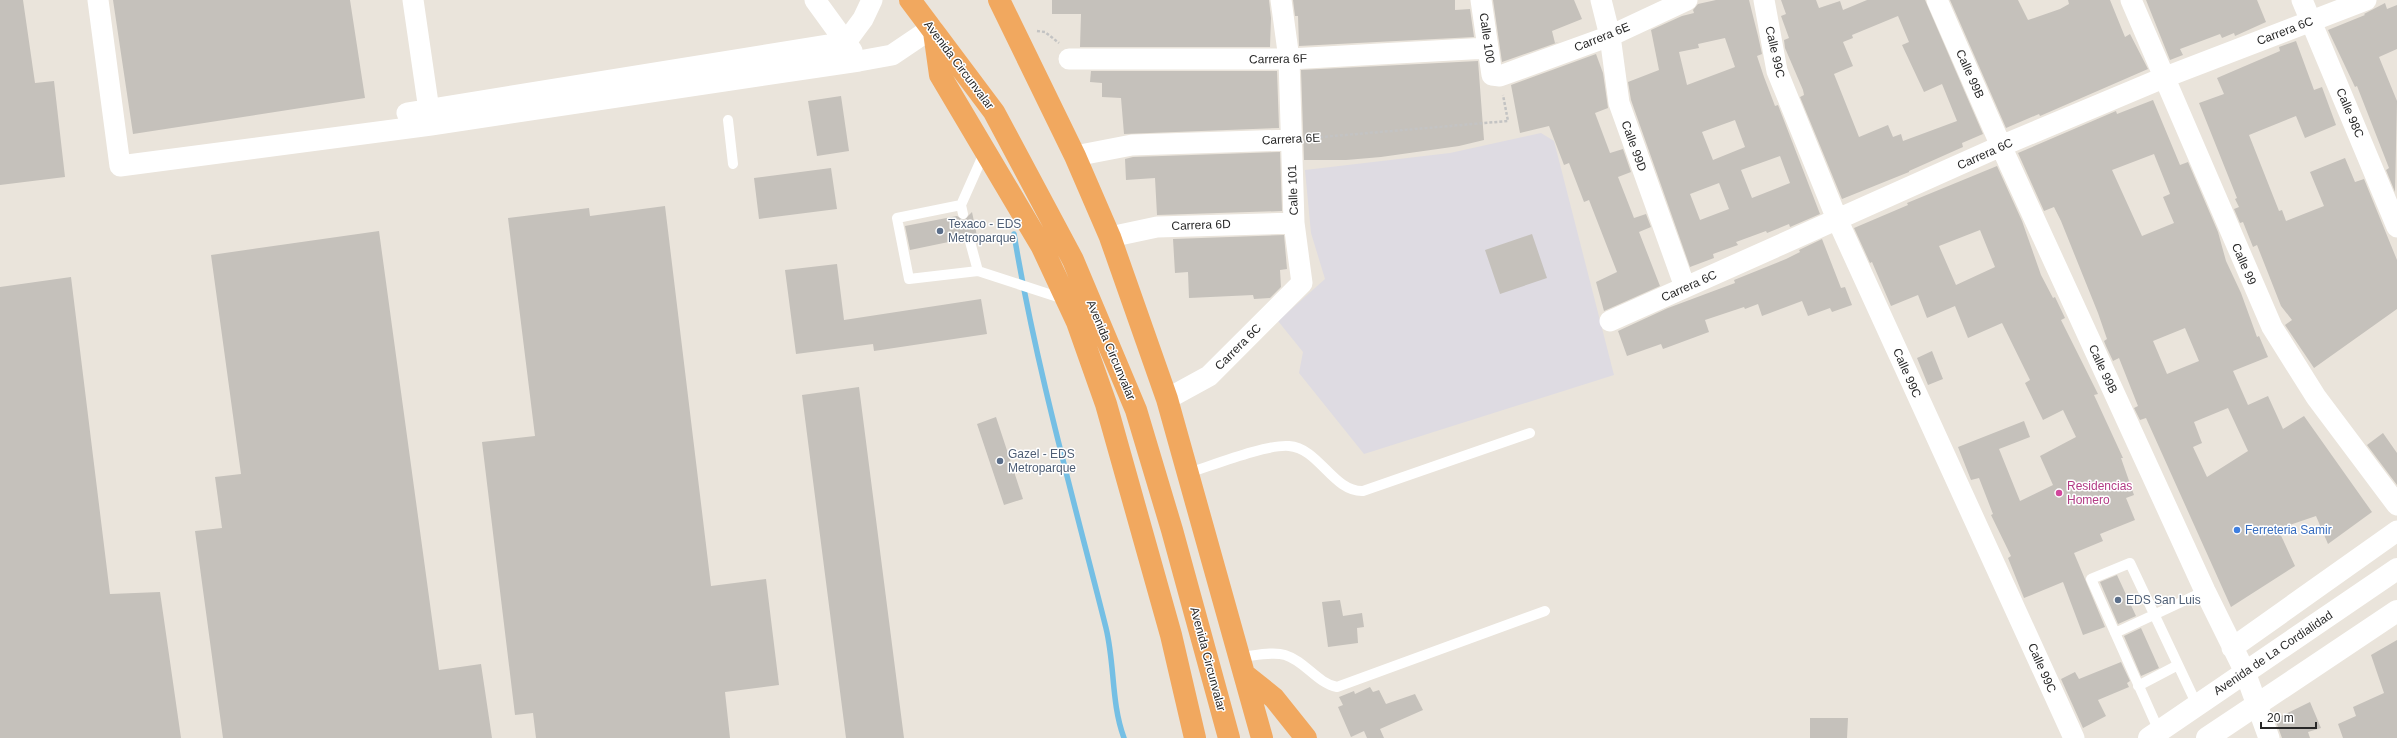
<svg xmlns="http://www.w3.org/2000/svg" width="2397" height="738" viewBox="0 0 2397 738" font-family="Arial,sans-serif">
<rect width="100%" height="100%" fill="#eae4db"/>
<path fill="#dedbe2" d="M1541,133L1554,141L1614,375L1364,454L1299,373L1303,352L1278,321L1325,279L1311,233L1305,170L1450,153Z"/>
<g fill="none" stroke-linecap="round" stroke-linejoin="round">
<path stroke="#75bfe4" stroke-width="5.5" d="M1014,234C1036,367 1073,497 1106,628C1115,665 1111,703 1124,738"/>
</g>
<path fill="#c5c1bb" fill-rule="evenodd" d="M0,0H23L35,83L54,81L65,177L0,185Z
M113,0H350L365,98L133,134Z
M1052,0H1269L1271,18L1270,47H1080L1081,14H1052Z
M1293,0H1455V10L1470,9L1474,37L1299,46L1298,16H1295Z
M1493,0H1574L1582,19L1552,31L1555,43L1559,42L1502,62Z
M1716,0H1749L1758,36L1762,54L1757,56L1764,77L1775,106L1778,105L1820,214L1790,227L1789,224L1767,233L1766,231L1736,242L1738,245L1713,254L1714,258L1690,267L1631,100L1628,82L1659,70L1651,30L1682,16L1694,13L1693,10L1698,4ZM1725,38L1735,67L1687,85L1679,52L1699,48L1698,44ZM1735,120L1745,147L1713,160L1702,132ZM1780,156L1790,183L1752,198L1741,170ZM1719,183L1729,209L1700,220L1690,194Z
M1781,0H1816L1819,8L1840,1L1843,10L1867,0H1925L1983,134L1962,143L1963,147L1909,171V172L1842,199L1800,97L1804,95L1803,90L1785,48L1784,40L1789,38L1781,16L1786,14ZM1898,16L1909,42L1902,45L1924,92L1942,84L1957,121L1903,141L1901,134L1893,137L1888,125L1859,137L1834,74L1853,66L1843,42L1853,38L1852,35Z
M1950,0H2018L2028,20L2060,9L2069,4L2068,0H2110L2125,37L2130,34L2148,69L2040,116L2039,114L2006,128Z
M2146,0H2257L2266,22L2235,36L2234,33L2222,38L2220,34L2180,49L2183,55L2170,60Z
M2385,3L2387,9L2397,5V49L2379,57L2397,101L2395,192L2386,170L2389,168L2357,86L2355,87L2328,30L2365,15L2364,14Z
M2296,41L2314,90L2322,87L2336,125L2305,138L2296,116L2249,135L2279,211L2282,210L2286,221L2324,206L2310,172L2345,158L2355,182L2364,179L2397,260V309L2314,368L2285,325L2292,320L2281,306L2257,245L2253,247L2243,222L2240,223L2234,209L2239,207L2235,199L2237,198L2199,103L2224,94L2217,78L2280,51L2279,47Z
M1596,54L1603,73L1608,108L1595,113L1610,153L1623,149L1631,172L1618,177L1634,218L1646,214L1651,227L1639,232L1660,286L1604,311L1596,282L1617,272L1589,200L1584,202L1569,163L1564,165L1549,126L1520,133L1511,85Z
M1478,61L1484,140L1459,146L1381,157L1346,160H1304L1301,70Z
M1091,71H1277L1279,128L1124,134L1121,98L1102,97V83L1090,82Z
M841,96L849,151L817,156L808,101Z
M2153,100L2180,165L2188,162L2218,232L2226,261L2241,293L2257,337L2259,336L2268,357L2233,371L2248,405L2268,396L2283,429L2304,416L2372,512L2328,544L2316,516L2278,529L2295,566L2231,607L2146,418L2140,420L2134,408L2138,406L2119,358L2113,361L2106,346L2104,341L2107,339L2098,313L2061,221L2054,207L2044,211L2018,153L2116,111L2117,114ZM2154,154L2170,194L2163,197L2174,223L2142,236L2112,170ZM2185,328L2199,361L2167,374L2153,341ZM2228,408L2248,451L2207,477L2193,447L2202,443L2194,422Z
M1280,152L1282,211L1157,215L1155,178L1126,180L1125,159L1133,157Z
M1997,166L2022,221L2041,275L2053,298L2055,297L2065,318L2061,320L2098,394L2094,395L2123,458H2121L2134,495L2126,498L2135,520L2100,534L2103,541L2074,553L2105,627L2083,635L2063,582L2024,598L2008,558L2011,556L1991,515L1993,514L1979,478L1971,480L1958,447L2024,421L2030,437L1999,449L2020,501L2053,485L2040,456L2076,437L2063,410L2043,420L2025,383L2030,380L2002,323L1968,338L1955,306L1927,318L1918,295L1891,306L1872,262L1870,263L1854,228L1908,205L1907,203ZM1980,230L1995,267L1956,285L1939,246Z
M831,168L837,209L759,219L754,178Z
M665,206L711,586L766,579L779,685L725,692L730,738H536L533,713L515,715L482,442L535,436L508,218L589,208L590,216Z
M972,212L977,236L968,232L964,234L963,239L910,250L905,226L957,216L964,220Z
M379,231L439,670L481,664L492,738H223L195,531L222,528L215,477L241,474L211,255Z
M1532,234L1547,278L1500,294L1485,250Z
M1284,235L1287,269L1280,270L1281,287L1270,298L1254,299L1253,295L1189,298L1188,272L1175,273L1173,239Z
M1822,239L1841,288L1845,287L1852,305L1832,312L1830,308L1808,316L1802,301L1762,316L1758,304L1745,309L1744,307L1705,320L1709,332L1663,349L1661,344L1627,356L1618,331L1668,308L1735,283L1734,280L1786,259L1800,252L1799,250Z
M837,264L844,320L981,299L987,334L874,351L873,344L796,354L785,270Z
M71,277L110,594L160,592L181,738H0V287Z
M1932,351L1943,379L1928,385L1917,358Z
M859,387L904,738H846L802,395Z
M996,417L1023,499L1004,505L977,424Z
M2383,433L2397,453V485L2367,445Z
M2117,575L2136,616L2118,624L2100,582Z
M1340,600L1343,616L1362,613L1364,627L1357,628L1358,643L1328,647L1322,602Z
M2141,628L2159,668L2141,676L2124,636Z
M2397,640V738H2343L2338,724L2356,716L2353,707L2384,693L2371,655Z
M2121,662L2130,681L2127,683L2129,687L2098,700L2106,716L2083,728L2061,679L2075,672L2079,679Z
M1370,687L1373,692L1379,690L1386,704L1415,694L1423,710L1380,729L1384,738H1367L1364,731L1351,737L1338,707L1343,705L1339,697L1354,691L1355,694Z
M2310,702L2321,728L2308,732L2310,738H2282L2275,719Z
M1810,718H1848L1847,738H1810Z"/>
<g fill="none" stroke-linecap="round" stroke-linejoin="round">
<path stroke="#c3c3c3" stroke-width="2.5" stroke-dasharray="3 2" stroke-linecap="butt" d="M1037,31L1045,32L1059,43
M1310,138L1508,121L1503,95"/>
<path stroke="#fff" stroke-width="10" d="M728,120L733,164
M961,205L897,218L909,279L978,271
M963,214L961,205L985,151
M969,238L978,271L1064,299
M1188,473C1211,466 1266,444 1289,446C1319,448 1333,492 1363,491L1530,433
M2115,633L2205,591
M1239,657C1253,656 1273,651 1285,655C1305,661 1317,683 1337,687L1545,611
M2138,686L2178,665
M2159,731L2091,579L2130,563L2197,705"/>
<path stroke="#fff" stroke-width="21" d="M98,0L120,166L431,125L859,61L892,55L932,28
M413,0L431,124
M815,0L852,51
M1481,0L1492,75L1500,76L1610,36L1687,0
M1601,0L1610,36L1619,103L1685,287
M1764,0L1777,71L1837,219L2074,738
M1937,0L2001,146L2205,591L2245,672L2269,738
M2131,0L2272,327L2316,397L2397,505
M2302,0L2397,227
M1069,59H1289L1488,48
M407,113L846,42L863,19L872,0
M1075,156L1132,145L1291,140
M1110,237L1157,227L1294,223
M1610,321L2001,146L2163,78L2366,0
M1167,399L1209,376L1302,283L1294,223L1289,59L1281,0
M2232,648L2397,531"/>
<path stroke="#fff" stroke-width="22" d="M2149,738L2397,569
M2207,738L2397,611"/>
<path stroke="#f1a85f" stroke-width="22" d="M910,0L994,112L1073,260L1136,410L1172,530L1229,738
M999,0L1075,156L1110,237L1167,399L1262,738
M934,32L940,75L1042,247L1077,322L1106,404L1171,635L1195,738
M1244,674L1274,698L1306,738"/>
</g>
<g fill="#5c6f8a" stroke="#fff" stroke-width="1.5">
<circle cx="940" cy="231" r="4"/>
<circle cx="1000" cy="461" r="4"/>
<circle cx="2118" cy="600" r="4"/>
</g>
<circle fill="#d1479c" stroke="#fff" stroke-width="1.5" cx="2059" cy="493" r="4"/>
<circle fill="#3f7fe0" stroke="#fff" stroke-width="1.5" cx="2237" cy="530" r="4"/>
<g text-anchor="middle" stroke-width="3" stroke-linejoin="round" paint-order="stroke">
<g font-size="12" fill="#282828" stroke="#fff">
<text transform="translate(2285 31) rotate(-21)" y="4">Carrera 6C</text>
<text transform="translate(1602 37) rotate(-22)" y="4">Carrera 6E</text>
<text transform="translate(1487 38) rotate(82)" y="4">Calle 100</text>
<text transform="translate(1775 52) rotate(77)" y="4">Calle 99C</text>
<text transform="translate(1278 59) rotate(-1)" y="4">Carrera 6F</text>
<text transform="translate(959 65) rotate(53)" y="4">Avenida Circunvalar</text>
<text transform="translate(1970 74) rotate(66)" y="4">Calle 99B</text>
<text transform="translate(2350 113) rotate(67)" y="4">Calle 98C</text>
<text transform="translate(1291 139) rotate(-3)" y="4">Carrera 6E</text>
<text transform="translate(1634 146) rotate(70)" y="4">Calle 99D</text>
<text transform="translate(1985 154) rotate(-24)" y="4">Carrera 6C</text>
<text transform="translate(1293 190) rotate(-92)" y="4">Calle 101</text>
<text transform="translate(1201 225) rotate(-2)" y="4">Carrera 6D</text>
<text transform="translate(2244 264) rotate(66)" y="4">Calle 99</text>
<text transform="translate(1689 286) rotate(-24)" y="4">Carrera 6C</text>
<text transform="translate(1238 347) rotate(-45)" y="4">Carrera 6C</text>
<text transform="translate(1111 350) rotate(67)" y="4">Avenida Circunvalar</text>
<text transform="translate(2103 369) rotate(65)" y="4">Calle 99B</text>
<text transform="translate(1907 373) rotate(66)" y="4">Calle 99C</text>
<text transform="translate(2273 653) rotate(-34)" y="4">Avenida de La Cordialidad</text>
<text transform="translate(1208 659) rotate(75)" y="4">Avenida Circunvalar</text>
<text transform="translate(2042 668) rotate(66)" y="4">Calle 99C</text>
</g>
<g font-size="12" fill="#4e5e75" stroke="#fff" text-anchor="start">
<text x="948" y="228">Texaco - EDS<tspan x="948" dy="14">Metroparque</tspan></text>
<text x="1008" y="458">Gazel - EDS<tspan x="1008" dy="14">Metroparque</tspan></text>
<text x="2126" y="604">EDS San Luis</text>
</g>
<g font-size="12" fill="#b23c85" stroke="#fff" text-anchor="start">
<text x="2067" y="490">Residencias<tspan x="2067" dy="14">Homero</tspan></text>
</g>
<g font-size="12" fill="#366cbe" stroke="#fff" text-anchor="start">
<text x="2245" y="534">Ferreteria Samir</text>
</g>
</g>
<path d="M2261 722v6h55v-6" fill="none" stroke="#282828" stroke-width="2"/>
<text x="2267" y="722" font-size="12" fill="#282828" stroke="#ffffff" stroke-width="3" paint-order="stroke">20 m</text>
</svg>
